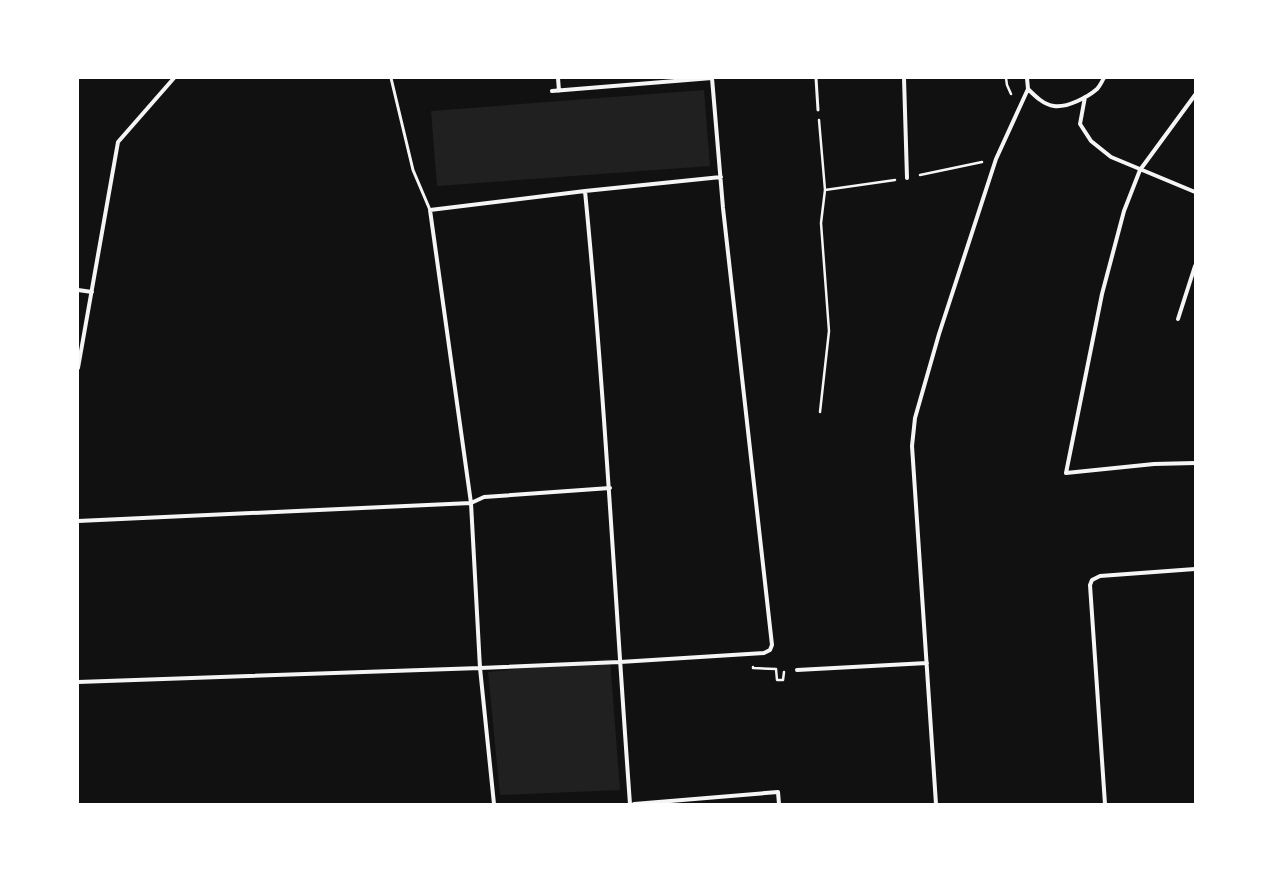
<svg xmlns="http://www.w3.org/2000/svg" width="1273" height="882" viewBox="0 0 1273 882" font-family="Helvetica,sans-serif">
<rect width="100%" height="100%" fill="#111"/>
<path fill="#202020" d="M704,90L710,166L437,186L431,111Z
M610,659L620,790L500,795L488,672Z"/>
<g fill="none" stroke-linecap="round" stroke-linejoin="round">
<path stroke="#f5f5f5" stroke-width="2.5" d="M1006,78L1007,85L1011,94
M819,120L825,190L821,223L829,331L820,412
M920,175L982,162
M825,190L895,180
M753,667V668L776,669L777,680H783L784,672"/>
<path stroke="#f5f5f5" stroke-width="3" d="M391,78L413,170L430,210
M816,78L818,110"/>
<path stroke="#f5f5f5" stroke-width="4" d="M558,78L559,91
M904,78L907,178
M1027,78L1028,89C1035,96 1044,105 1054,106C1067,108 1088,97 1097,89C1100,86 1102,81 1104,78
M552,91L712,78
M1195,95L1140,170L1124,211L1102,294L1066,473L1154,464L1195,463
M1085,97L1080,124L1091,141L1111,157L1195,192
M585,191C605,395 615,600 630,804
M78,290L92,292
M1178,319L1195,266
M78,368L118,142L174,78
M78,521L471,503L484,497L610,488
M797,670L927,663
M78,682L480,668L620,662L764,653L770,650L772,645L723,208L712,78
M494,804L480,668L471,503L430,210L585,191L721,177
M634,804L778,792L779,804
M936,804L912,446L915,418L939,334L996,159L1028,89
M1105,804L1090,585L1092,580L1100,576L1195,569"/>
</g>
<rect width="1273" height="882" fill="none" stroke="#ffffff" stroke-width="158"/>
</svg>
